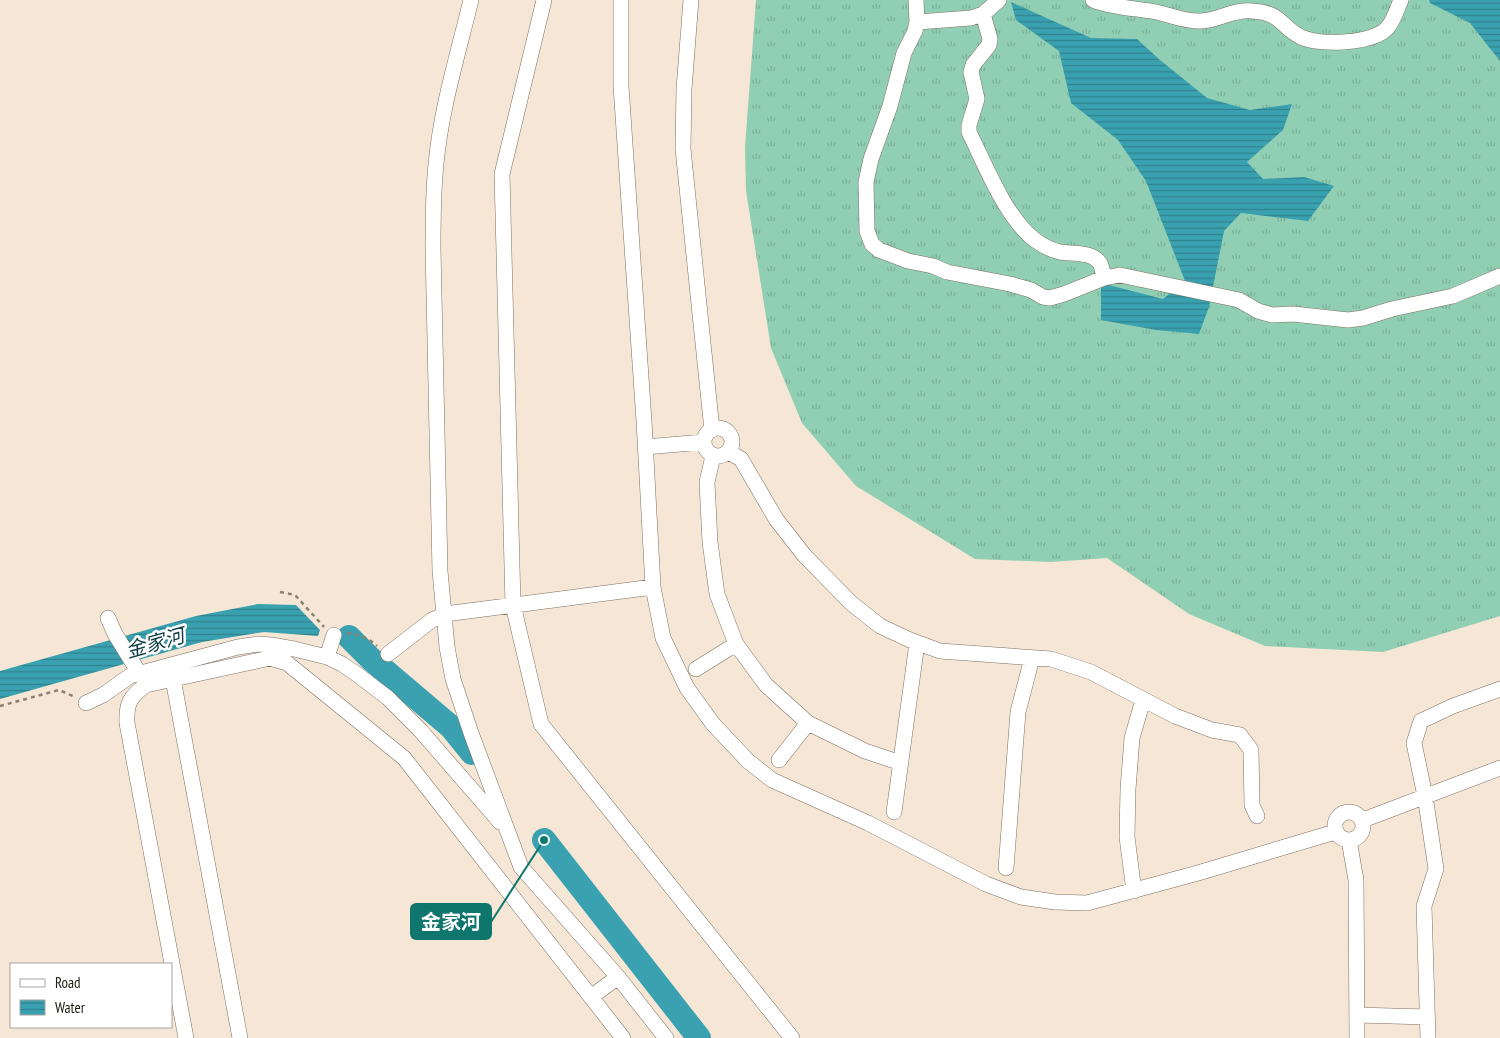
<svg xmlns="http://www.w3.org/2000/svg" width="1500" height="1038" viewBox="0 0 1500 1038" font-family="'PT Sans Narrow','Noto Sans SC',sans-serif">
<defs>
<pattern id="grass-tufts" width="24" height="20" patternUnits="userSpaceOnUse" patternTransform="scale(1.25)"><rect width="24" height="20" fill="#90cfb3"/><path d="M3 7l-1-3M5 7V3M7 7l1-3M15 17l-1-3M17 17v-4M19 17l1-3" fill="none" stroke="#7cb199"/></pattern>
<pattern id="water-rules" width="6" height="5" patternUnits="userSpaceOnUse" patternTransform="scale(1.25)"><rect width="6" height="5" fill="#3aa1b0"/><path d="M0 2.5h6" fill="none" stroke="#30828e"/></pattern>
</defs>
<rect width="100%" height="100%" fill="#f5e6d5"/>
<path fill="url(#grass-tufts)" d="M756,0H1500V616L1383,652L1265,646L1189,614L1107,558L1051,562L975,559L856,486L802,423L771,348L746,191L745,147Z"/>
<path fill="url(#water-rules)" d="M1429,0H1500V61L1470,23L1430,3Z
M1011,2L1091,38L1137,39L1160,60L1207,98L1250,110L1292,104L1283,130L1247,162L1263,179L1304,177L1334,186L1308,221L1241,213L1224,231L1209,307L1199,334L1156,330L1101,320V283L1163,299L1185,281L1146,181L1118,140L1071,103L1059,51L1016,20Z
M258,604L296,605L320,630L318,636L264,632L202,642L0,699V671L196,616Z"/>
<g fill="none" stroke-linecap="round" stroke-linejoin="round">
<path stroke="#3aa1b0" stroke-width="24" d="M349,637L371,659L451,727L472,753
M544,840L699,1038"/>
<defs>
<path id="minor" d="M471,0C458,54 441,109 436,164C433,192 433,221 433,248L440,571L447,647L453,679L471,733L521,867L618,977L666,1038
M544,0L502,174L513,605L541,724L792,1038
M621,0V86L644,421L653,587L663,638L687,688L713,724L748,761L772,780L868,823L986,884L1021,897L1055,902L1087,903L1198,873L1335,832
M691,0L684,89L683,149L712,430
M916,0L917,22L915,31L904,53L890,106L871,159L866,182L867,231L872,244L879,250L908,261L933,266L947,272L1010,284L1031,290L1043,297L1050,298L1064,294L1104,278L1120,275L1239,300L1258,311L1272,315L1293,314L1348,320L1363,318L1392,309L1453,296L1500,276
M1093,0C1113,8 1135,8 1156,12C1171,15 1185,22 1201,21C1219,20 1234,9 1252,11C1283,13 1279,26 1301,37C1319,46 1375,44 1388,27C1394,20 1397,9 1401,0
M983,14L990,39L989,45L973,65L971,72L977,99L969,125V132C986,166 1005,217 1035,240C1043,246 1051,250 1060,252C1072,254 1091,251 1100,263C1102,267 1103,273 1104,278
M917,22L971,18L983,14L999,0
M704 442a14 14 0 1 1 28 0a14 14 0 1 1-28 0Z
M645,447L704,442
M729,452L741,459L776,519L804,555L851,603L880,626L910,640L940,651L1051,659L1091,672L1175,716L1212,730L1240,735L1251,750L1252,805L1257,816
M713,456L707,482L710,542L717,594L736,644L766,685L808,723L865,751L901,763
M108,618L115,634L139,673
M388,654L432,620L445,614L653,587
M327,657L334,635
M696,669L736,644
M173,679L240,1038
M86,703L103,695L130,676L238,647L258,644L271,645L294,649L327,657L342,664L358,675L388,698L420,730L500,822
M779,760L808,723
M1335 826a14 14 0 1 1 28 0a14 14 0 1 1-28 0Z
M894,812L917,643
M1363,820L1500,768
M1349,840L1356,880L1357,1038
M1006,868L1018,712L1032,658
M1134,891L1127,837L1128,789L1132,738L1143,700
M591,997L618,977
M1357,1015L1427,1017
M186,1038L127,723C126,704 130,696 146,685L270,658L287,663L404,758L623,1038
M1428,1038L1424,906L1436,869L1425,796L1414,743L1421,721L1453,706L1500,689"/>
</defs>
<use href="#minor" stroke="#7c7061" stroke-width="16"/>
<path stroke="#8a8074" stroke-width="2.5" stroke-dasharray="4 4" stroke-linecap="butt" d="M280,592L295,595L324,627
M347,633C359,634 368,638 377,646
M0,706L59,690L75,697"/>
<use href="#minor" stroke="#fff" stroke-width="15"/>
</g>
<g text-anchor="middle" stroke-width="5" stroke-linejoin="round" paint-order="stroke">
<g font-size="20" font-style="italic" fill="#0c3c43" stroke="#fff">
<text transform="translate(155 643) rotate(-16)" y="7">金家河</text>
</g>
</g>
<path fill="none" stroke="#0f766e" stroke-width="2" d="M544 840L491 922"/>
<circle fill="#0f766e" stroke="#fff" stroke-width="2" cx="544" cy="840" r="5"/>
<rect fill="#0f766e" stroke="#0f766e" stroke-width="2" x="411" y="904" width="80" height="35" rx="5"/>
<g font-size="20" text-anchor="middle" font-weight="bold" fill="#fff">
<text x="451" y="929">金家河</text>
</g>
<rect x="10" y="963" width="162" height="65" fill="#ffffff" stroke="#a5a3a1"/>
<rect x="20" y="979" width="25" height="8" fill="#ffffff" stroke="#a5a3a1"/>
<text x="55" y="988" font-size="15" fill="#1f1a14">Road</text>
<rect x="20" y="1000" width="25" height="15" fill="url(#water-rules)" stroke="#a5a3a1"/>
<text x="55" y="1013" font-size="15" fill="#1f1a14">Water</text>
</svg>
